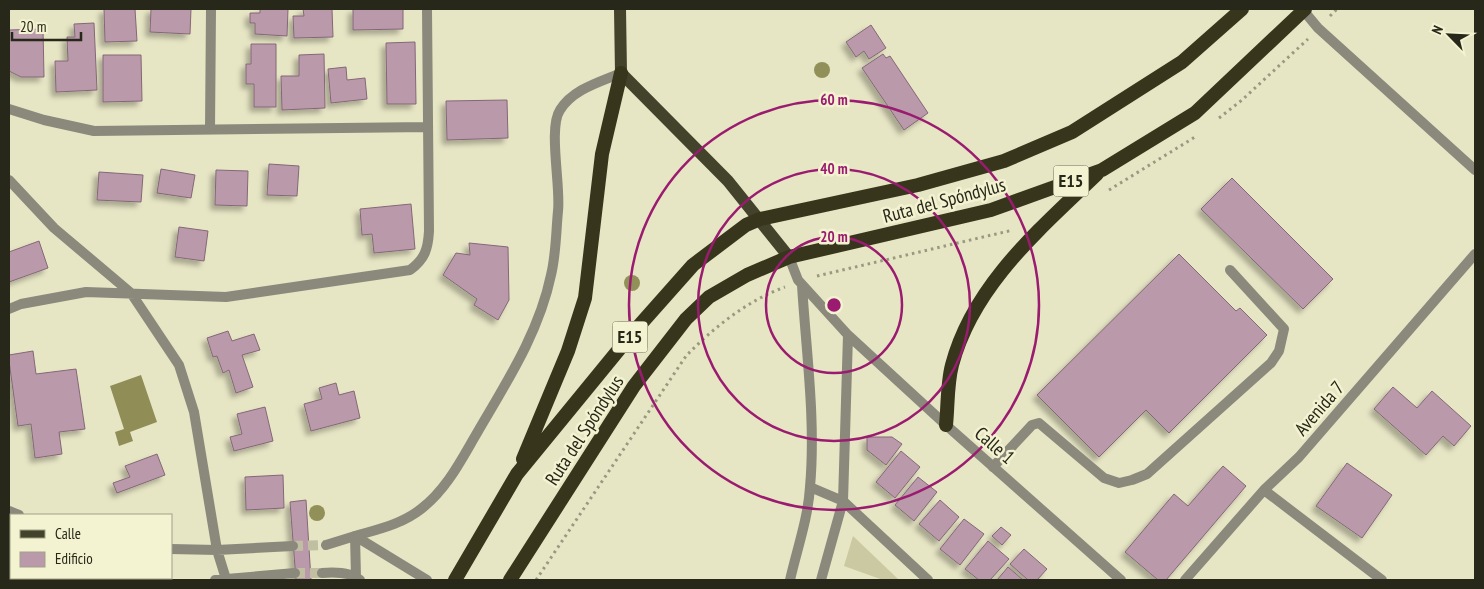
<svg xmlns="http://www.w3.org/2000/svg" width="1484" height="589" viewBox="0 0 1484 589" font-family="'PT Sans Narrow',sans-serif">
<defs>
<filter id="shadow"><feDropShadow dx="-4.5" dy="4.5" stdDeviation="2.5" flood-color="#0004"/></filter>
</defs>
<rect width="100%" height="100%" fill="#e6e5c4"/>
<path fill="#cac9a2" d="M853,536L899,580H883L844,566Z"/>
<path fill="#908e56" d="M141,375L157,422L130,432L133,441L119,446L115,432L124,429L110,386Z"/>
<path fill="#ba9aaa" stroke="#846777" filter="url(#shadow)" d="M104,9H135L137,41L105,42Z
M151,9H191L190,34L150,32Z
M260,9H288L287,36L255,34V23H250V13H260Z
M303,9H332L333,37L294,38L293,16H304Z
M353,9H403V29L353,30Z
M94,23L97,90L56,92L55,61H68L67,37H75L74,24Z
M871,25L886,48L869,59L864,51L856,57L846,42Z
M43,29L44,77H21L9,71V30Z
M415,42L416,104H387L386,43Z
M251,44H276V107H254V84H246V64H251Z
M324,54L325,108L282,110L281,76H299V55Z
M883,54L886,58L890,56L928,113L904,130L862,68Z
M103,55H141L142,101L103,102Z
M346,67L347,80L365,78L367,99L331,103L328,69Z
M507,100L508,138L447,140L446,101Z
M269,164L299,166L297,196L267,195Z
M161,169L195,175L191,198L157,193Z
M216,170L248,171L247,206L215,205Z
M99,172L143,175L141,202L97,200Z
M1232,178L1333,279L1303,309L1201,209Z
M411,204L415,249L374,253L372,234L362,235L360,209Z
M179,227L208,231L204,261L175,257Z
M39,241L48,268L9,282V252Z
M469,243L508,247L509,300L498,320L474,305L477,299L443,275L456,253L470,255Z
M1179,254L1236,311L1240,308L1267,335L1169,433L1146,410L1099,457L1037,395Z
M228,331L232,341L254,334L260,350L242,355L253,387L236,393L229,370L223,373L217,356L213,357L207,338Z
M33,351L36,374L76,369L85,429L59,432L62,454L35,458L31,424L18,426L9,361V355Z
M336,383L339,395L354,391L360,418L311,431L304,404L322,399L319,388Z
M1393,387L1417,408L1432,391L1471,426L1454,446L1443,436L1426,455L1374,409Z
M265,407L273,441L234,451L230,437L242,434L237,414Z
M867,437H892L902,444L886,465L867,450Z
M901,451L920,467L895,498L876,482Z
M157,454L165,475L117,493L113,483L130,477L125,466Z
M1347,463L1392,495L1362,538L1316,506Z
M1223,466L1246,486L1166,580H1158L1125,552L1174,494L1188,506Z
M283,475L284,508L246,510L245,477Z
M918,477L937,492L914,521L895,505Z
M306,500L311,580H296L290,502Z
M940,500L959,517L939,541L919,524Z
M964,519L984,534L960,565L940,549Z
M1001,527L1011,535L1002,545L992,536Z
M988,541L1009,559L990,580H979L965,569Z
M1024,549L1047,569L1037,580H1028L1010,564Z
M1008,567L1023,580H997Z"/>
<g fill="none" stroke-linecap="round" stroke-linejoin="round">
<path stroke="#c0bfa2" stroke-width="10" stroke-dasharray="10 5" stroke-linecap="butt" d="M293,546L326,545
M295,573H322"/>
<path stroke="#999980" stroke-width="3" stroke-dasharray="2.5 4" stroke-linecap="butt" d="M1330,16L1337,9
M1219,118L1242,100L1308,39
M1109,190L1195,137
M817,276L1013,230
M536,580L686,356C713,328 748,300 785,287"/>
<path stroke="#8a897c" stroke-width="10" d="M993,467L1032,425L1039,423L1104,478L1119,483L1132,480L1147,474L1271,363L1279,351L1284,329L1230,270
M355,536C379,529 402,524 421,509C447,489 461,460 477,433C506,383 539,333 551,275C556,255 556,232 558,211C561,187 548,128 560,110C573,89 600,82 621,73"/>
<path stroke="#8a897c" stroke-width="10" d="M1303,10L1318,28L1475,170
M9,109L44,120L94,131L428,127
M210,129L211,9
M9,180L54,228L131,293L179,365L194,412L217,550L226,579
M789,257L798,280L848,335L946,425L1121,580
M9,309L21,304L86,292L226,297L410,270C425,259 428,249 429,231L427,9
M810,487L843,501L928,580
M1264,490L1382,580
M9,511L19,515
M355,536L356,577
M326,545L355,536L427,580
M9,546L11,548
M171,549L217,550L293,546
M322,573C334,572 351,572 360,580
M86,578L93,580
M11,580L13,578
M215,580L295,573
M790,580C797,549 808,519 810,487C816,420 806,351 802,285
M821,580L843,501L848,335
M1185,580L1264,490L1299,457L1475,254"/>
<path stroke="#43422b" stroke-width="12" d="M620,9L621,73L728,181L789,257"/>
<path stroke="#37361c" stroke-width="14" d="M946,425C948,406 947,384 952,365C973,285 1040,229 1097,174
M523,459L568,351L585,298L602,154L621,73
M455,580L517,474L630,336L693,265L746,225L760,219L918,185L1004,161L1072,132L1182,62L1242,9
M510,580L634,386L686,319L709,297L747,275L789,257L991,210L1102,170L1195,113L1305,9"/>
</g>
<g fill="#929059">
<circle cx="822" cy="70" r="8"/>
<circle cx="632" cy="283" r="8"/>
<circle cx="317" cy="513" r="8"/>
</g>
<g fill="none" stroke="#9b1b70" stroke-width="2.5">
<circle cx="834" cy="305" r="68"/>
<circle cx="834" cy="305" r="136"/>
<circle cx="834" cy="305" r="205"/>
</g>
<g text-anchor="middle" stroke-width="5" stroke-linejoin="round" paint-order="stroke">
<g fill="#f3f2d1" stroke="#646451" stroke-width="1">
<rect x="1053.5" y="165.5" width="35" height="31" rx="4"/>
<rect x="612.5" y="321.5" width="35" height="31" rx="4"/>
</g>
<g font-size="18" font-weight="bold" fill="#27271a">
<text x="1071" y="187">E15</text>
<text x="630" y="343">E15</text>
</g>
<g font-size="19" fill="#27271a" stroke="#f3f2d1">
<text transform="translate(944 200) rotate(-15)" y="7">Ruta del Spóndylus</text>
<text transform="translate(1319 408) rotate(-49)" y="7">Avenida 7</text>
<text transform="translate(584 430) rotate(-57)" y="7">Ruta del Spóndylus</text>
<text transform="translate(995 445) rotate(41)" y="7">Calle 1</text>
</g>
</g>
<circle cx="834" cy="305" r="8" fill="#9b1b70" stroke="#f3f2d1" stroke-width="2.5"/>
<g font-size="15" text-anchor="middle" font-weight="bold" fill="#9b1b70" stroke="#f3f2d1" stroke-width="5" stroke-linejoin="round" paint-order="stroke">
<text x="834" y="105">60 m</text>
<text x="834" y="174">40 m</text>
<text x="834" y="242">20 m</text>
</g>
<rect width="1484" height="589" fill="none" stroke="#27271a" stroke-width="20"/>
<rect x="10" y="514" width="162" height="65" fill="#f3f2d1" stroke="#a1a188"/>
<rect x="20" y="530" width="25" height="8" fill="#43422b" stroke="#a1a188"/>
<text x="55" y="539" font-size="15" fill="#27271a">Calle</text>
<rect x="20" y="552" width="25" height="15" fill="#ba9aaa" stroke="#a1a188"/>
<text x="55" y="564" font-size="15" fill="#27271a">Edificio</text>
<g transform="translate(1449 35) rotate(294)" stroke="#f3f2d1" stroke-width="4" paint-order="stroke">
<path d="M0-4L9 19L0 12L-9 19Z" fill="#27271a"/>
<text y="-8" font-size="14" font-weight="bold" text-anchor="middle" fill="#27271a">N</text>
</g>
<path d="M12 32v8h69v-8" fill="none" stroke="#27271a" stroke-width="2.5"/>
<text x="20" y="32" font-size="15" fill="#27271a" stroke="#f3f2d1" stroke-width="4" paint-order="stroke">20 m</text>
</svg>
